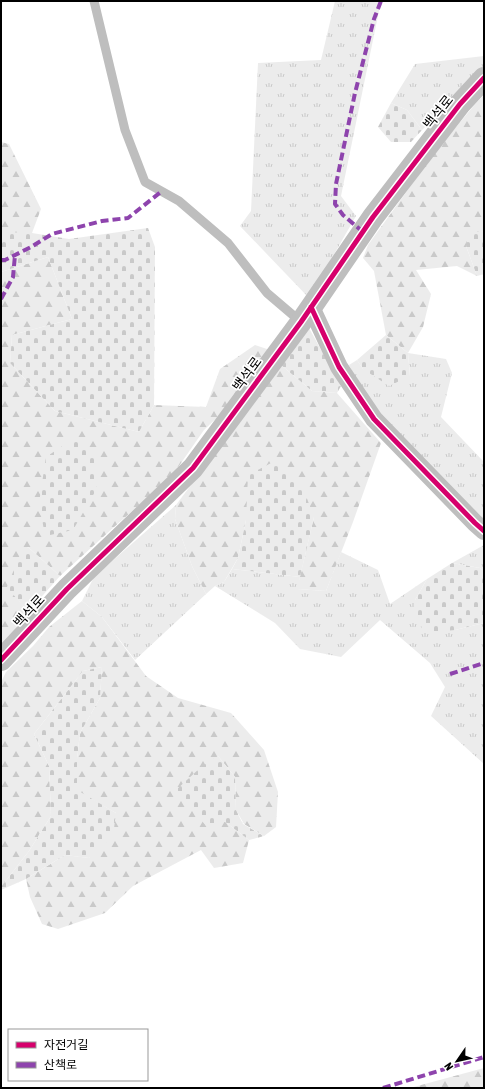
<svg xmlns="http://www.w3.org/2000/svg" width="485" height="1089" viewBox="0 0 485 1089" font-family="'Asap Condensed','Noto Sans KR',sans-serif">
<defs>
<pattern id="grass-tufts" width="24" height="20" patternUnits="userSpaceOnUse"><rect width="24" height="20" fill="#ececec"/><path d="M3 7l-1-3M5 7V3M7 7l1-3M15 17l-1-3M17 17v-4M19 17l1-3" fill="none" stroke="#c9c9c9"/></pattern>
<pattern id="forest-firs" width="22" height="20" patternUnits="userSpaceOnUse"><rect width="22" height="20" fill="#ececec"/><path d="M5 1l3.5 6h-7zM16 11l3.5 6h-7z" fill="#c9c9c9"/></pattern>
<pattern id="cemetery-stones" width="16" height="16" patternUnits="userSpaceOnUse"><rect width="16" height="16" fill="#ececec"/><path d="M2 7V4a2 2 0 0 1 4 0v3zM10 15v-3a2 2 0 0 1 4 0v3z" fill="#c9c9c9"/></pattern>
</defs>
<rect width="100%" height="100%" fill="#fff"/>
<path fill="url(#grass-tufts)" d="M335,1H381L341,196L356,216L309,298L240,226L251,211L258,63L321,60Z
M484,56V68L422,130L407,110L391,103L415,64Z
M408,353L446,359L452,373L441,417L484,462V523L368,401L349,365L357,360L363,369L410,376Z
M176,505L175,519L192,566L206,594L135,660L102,617L82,601L94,577Z
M484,545V571L480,568L452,563Z
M341,552L378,570L390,604L427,579L415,600L455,630L484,623V764L431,716L445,687L430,663L380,620L341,657L300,649L275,623L215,586L224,582L232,569L300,577L298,589L326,591Z"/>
<path fill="url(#forest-firs)" d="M484,95V231L481,232L466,246L477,276L457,266L416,270L431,294L423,327L408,353L386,335L374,271L363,258L368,245L433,155L476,103Z
M1,142L9,144L41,209L32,233H1Z
M48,257L72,319L12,335L10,363L55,411L139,432L154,405L206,407L220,369L255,345L270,350L226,409L204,430L172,476L113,528L60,576L28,547L8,587L28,612L1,647V272Z
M281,365L312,391L337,393L381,443L353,522L326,591L297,589L314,517L246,520L238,558L224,582L215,586L206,594L192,566L175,519L176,505Z
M82,601L102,617L146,676L178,698L231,713L264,750L278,792L276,827L264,836L244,824L236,810L235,777L218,756L224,821L249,840L243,863L214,868L201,850L133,886L105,913L58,929L42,924L30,897L26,879L65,855L89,858L116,813L77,791V759L80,733L100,698L102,667L83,671L34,734L49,766L51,816L29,851L1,887V682L6,672L33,646L49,627Z
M484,1068V1088H410Z"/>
<path fill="url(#cemetery-stones)" d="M391,103L407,110L422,130L411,142H391L378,127Z
M148,228L155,247L154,405L139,432L55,411L10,363L12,335L72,319L48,257L1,272V232L32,233L69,239Z
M484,231V274L477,276L466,246L469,233Z
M309,328L341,386L337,393L312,391L281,365Z
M386,335L408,353L410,376L389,386L363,369L357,360Z
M73,439L98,456L96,490L73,530L50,535L44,530L39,503L46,457Z
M273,462L303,488L314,517L300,577L232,569L238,558L246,520L248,475Z
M28,547L60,576L28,612L7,587L19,557Z
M452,563L480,568L484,571V623L455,630L425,633L413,614L415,600L427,579Z
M102,667L100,698L80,733L77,759V790L116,813L113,836L89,858L65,855L26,879L1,890V887L29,851L51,816L49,766L34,734L83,671Z
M218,756L235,777L236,810L243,824L264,836L249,840L224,821L207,827L176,790L200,768Z"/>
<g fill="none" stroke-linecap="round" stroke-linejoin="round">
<path stroke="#bebebe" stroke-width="9" d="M94,1L125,130L145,182L179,201L228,243L267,293L301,322"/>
<path stroke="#bebebe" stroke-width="18" d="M311,307L339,367L374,419L475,523L484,531"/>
<path stroke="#bebebe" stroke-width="22" d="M1,660L67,589L193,468L301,322L373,217L460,104L484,78"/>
<path stroke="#8e44ad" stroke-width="4" stroke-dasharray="8 4" stroke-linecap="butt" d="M363,232L343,215L335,204L336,184L355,93L374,19L381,1
M1,260H5L31,247L52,234L102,221L128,218L162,191
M1,299L13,277L15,255
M450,674L484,663
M383,1088L484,1057"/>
<defs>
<path id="cycleway" d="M311,307L339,367L374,419L475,523L484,531
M1,660L67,589L193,468L301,322L373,217L460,104L484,78"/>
</defs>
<use href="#cycleway" stroke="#fff" stroke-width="8"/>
<use href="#cycleway" stroke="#d6006c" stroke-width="5"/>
</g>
<g text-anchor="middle" stroke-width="3.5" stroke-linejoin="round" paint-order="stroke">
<g font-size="14" fill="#000" stroke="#fff">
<text transform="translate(438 112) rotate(-52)" y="5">백석로</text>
<text transform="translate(247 374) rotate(-54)" y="5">백석로</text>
<text transform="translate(29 611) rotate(-48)" y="5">백석로</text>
</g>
</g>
<rect width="485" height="1089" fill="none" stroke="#000000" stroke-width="4"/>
<rect x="8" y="1029" width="140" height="52" fill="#ffffff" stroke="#999999"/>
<rect x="16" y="1042" width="20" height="6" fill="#d6006c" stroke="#999999"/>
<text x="44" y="1049" font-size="12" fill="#000000">자전거길</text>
<rect x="16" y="1062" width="20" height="6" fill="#8e44ad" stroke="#999999"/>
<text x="44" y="1069" font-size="12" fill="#000000">산책로</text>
<g transform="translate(457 1061) rotate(236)" stroke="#ffffff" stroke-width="3" paint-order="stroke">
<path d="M0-3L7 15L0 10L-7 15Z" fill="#000000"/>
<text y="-6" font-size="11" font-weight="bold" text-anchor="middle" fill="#000000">N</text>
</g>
</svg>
